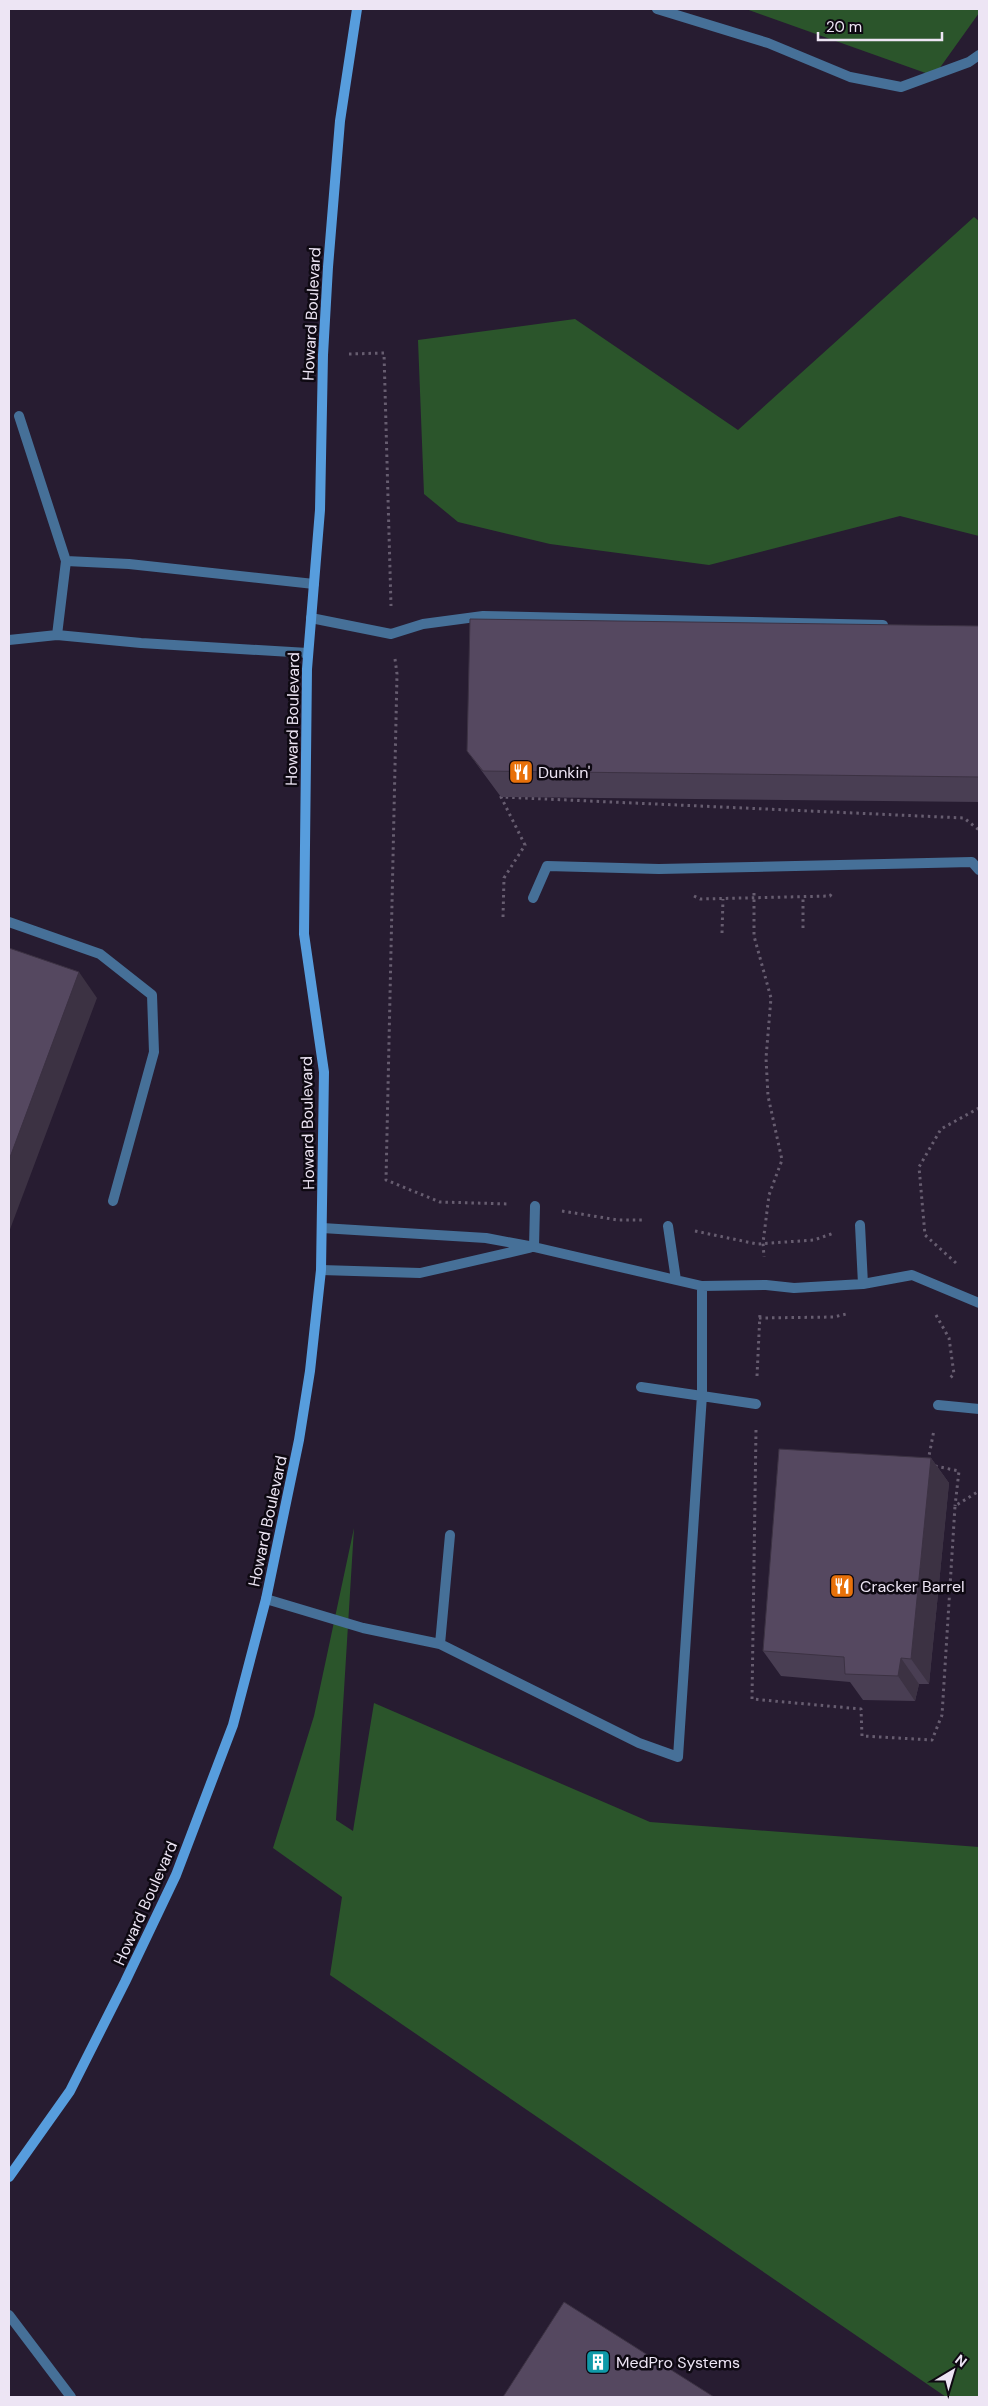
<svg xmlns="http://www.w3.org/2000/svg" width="988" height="2406" viewBox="0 0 988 2406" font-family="'DM Sans',sans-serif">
<rect width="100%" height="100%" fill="#271c31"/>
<path fill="#2b552b" d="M746,9H979V13L934,76Z
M974,217L979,221V536L900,516L709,565L550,544L458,522L424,494L418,340L575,319L738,430Z
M354,1528L336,1820L353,1831L374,1703L650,1822L979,1847V2397H946L330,1975L342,1897L273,1848L314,1716Z"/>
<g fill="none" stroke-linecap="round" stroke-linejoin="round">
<path stroke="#675d70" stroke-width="3" stroke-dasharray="2.5 4" stroke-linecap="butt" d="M349,354L384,353L391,606
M395,659L397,674L386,1180L440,1202L509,1204
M754,893V936L771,998L766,1058L768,1096L782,1160L769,1195L763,1243L764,1257
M694,896L700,899L830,896L832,893
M503,917L504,878L525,845L501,797L964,818L979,830
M803,928V897
M722,933L723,899
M562,1211L618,1220H643
M695,1231L757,1244L814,1240L834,1233
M956,1263L925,1235L919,1167L941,1129L979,1108
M936,1315L949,1338L954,1374L950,1378
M759,1318L834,1317L846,1314
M757,1376L760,1313
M756,1430L752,1699L861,1709L862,1736L932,1740L942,1715L955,1506L979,1491
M928,1461L934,1430
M935,1466L959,1471L955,1506"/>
<path stroke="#467098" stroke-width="10" d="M66,561L129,564L314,584
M311,618L391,634L423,624L483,616L883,625
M57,635L141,643L308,653
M9,640L57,635L66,561L19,416
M533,898L547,866L659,869L972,862L979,870
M9,922L100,954L152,995L154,1052L113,1201
M322,1228L486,1238L534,1247L676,1280L668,1226
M534,1247L535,1206
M321,1270L420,1273L529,1248
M676,1280L702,1286L766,1285L794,1288L863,1284L860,1225
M863,1284L912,1275L979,1303
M641,1387L756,1404
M938,1405L979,1409
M266,1599L363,1628L440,1644L639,1743L678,1757L702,1395V1286
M440,1644L450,1535"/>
<path stroke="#467098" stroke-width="10" d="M657,9L768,43L850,77L901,87L969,62L979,55
M9,2315L71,2397"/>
<path stroke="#579ddd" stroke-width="10" d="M9,2177L70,2091L125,1982L176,1875L233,1725L266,1599L299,1440L310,1371L321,1270L324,1072L304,934L307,669L320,510L323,355L328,267L340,121L357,9"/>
</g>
<path fill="#493e53" d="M979,626V802L501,797L467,751Z
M931,1458L949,1483L929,1684H919L915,1701L863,1700L850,1682L781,1676L763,1651Z"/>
<path fill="#3c3243" d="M79,972L97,998L9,1232V1160Z
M931,1458L949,1483L929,1684L911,1659Z
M901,1658L919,1684L915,1701L898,1676Z"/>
<path fill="#554860" stroke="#3c3243" d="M470,619L979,626V777L483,771L467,751Z
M9,948L79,972L9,1160Z
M779,1449L931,1458L911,1659L901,1658L898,1676L845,1674L844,1657L763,1651Z
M564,2302L714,2397H503Z"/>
<defs>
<symbol id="restaurant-square" viewBox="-11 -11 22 22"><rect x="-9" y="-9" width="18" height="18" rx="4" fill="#e8710a" stroke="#0e0912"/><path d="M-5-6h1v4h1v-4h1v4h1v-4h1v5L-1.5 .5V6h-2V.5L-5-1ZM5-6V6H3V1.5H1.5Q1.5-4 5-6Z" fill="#fff"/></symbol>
<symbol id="building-square" viewBox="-11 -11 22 22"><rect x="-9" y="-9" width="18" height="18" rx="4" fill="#0f9aa8" stroke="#0e0912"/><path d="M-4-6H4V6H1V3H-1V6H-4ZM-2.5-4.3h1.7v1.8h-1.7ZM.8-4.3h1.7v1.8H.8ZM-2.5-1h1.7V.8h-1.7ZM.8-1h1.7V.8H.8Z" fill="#fff"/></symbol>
</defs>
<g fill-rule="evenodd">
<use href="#restaurant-square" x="507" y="758" width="28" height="28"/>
<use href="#restaurant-square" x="828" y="1572" width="28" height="28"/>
<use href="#building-square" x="584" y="2348" width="28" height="28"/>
</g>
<g text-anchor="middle" stroke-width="5" stroke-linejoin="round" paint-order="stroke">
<g font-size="16" fill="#ede5f4" stroke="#0e0912">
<text transform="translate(311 314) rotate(-87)" y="6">Howard Boulevard</text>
<text transform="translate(292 719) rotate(-89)" y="6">Howard Boulevard</text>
<text transform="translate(307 1123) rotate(-91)" y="6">Howard Boulevard</text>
<text transform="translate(267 1521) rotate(-78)" y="6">Howard Boulevard</text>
<text transform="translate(145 1903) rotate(-66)" y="6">Howard Boulevard</text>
</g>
<g font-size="16" fill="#ede5f4" stroke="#0e0912" text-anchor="start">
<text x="538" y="778">Dunkin'</text>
<text x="860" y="1592">Cracker Barrel</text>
<text x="616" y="2368">MedPro Systems</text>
</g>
</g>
<rect width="988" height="2406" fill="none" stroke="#ede5f4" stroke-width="20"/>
<g transform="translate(953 2371) rotate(38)" stroke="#0e0912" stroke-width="4" paint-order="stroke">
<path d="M0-4L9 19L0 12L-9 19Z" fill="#ede5f4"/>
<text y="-8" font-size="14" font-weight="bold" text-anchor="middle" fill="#ede5f4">N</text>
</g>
<path d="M818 32v8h124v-8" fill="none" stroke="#ede5f4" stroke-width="2.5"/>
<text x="826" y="32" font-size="15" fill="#ede5f4" stroke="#0e0912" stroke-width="4" paint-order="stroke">20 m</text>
</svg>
